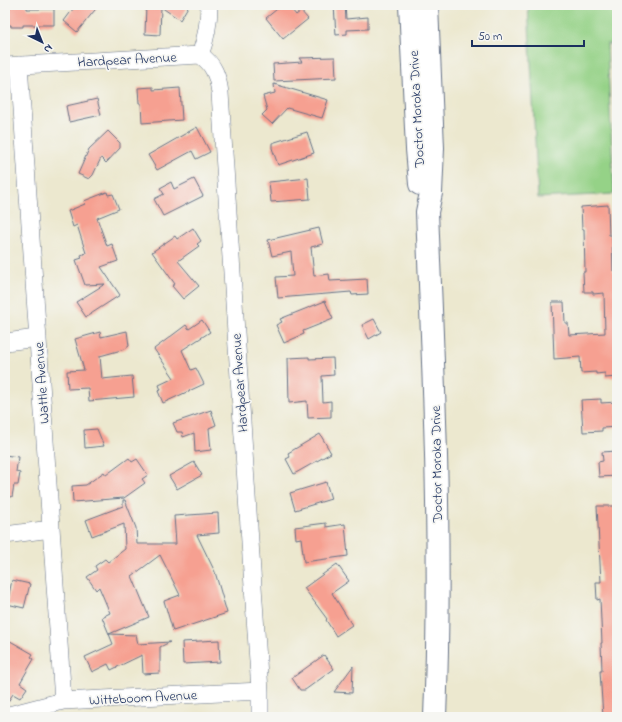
<svg xmlns="http://www.w3.org/2000/svg" width="622" height="722" viewBox="0 0 622 722" font-family="'Indie Flower',sans-serif">
<rect width="100%" height="100%" fill="#f6f6f2"/>
<filter id="ink" filterUnits="userSpaceOnUse"><feTurbulence type="fractalNoise" baseFrequency=".025" numOctaves="2"/><feDisplacementMap in="SourceGraphic" scale="8" xChannelSelector="R" yChannelSelector="G"/><feConvolveMatrix kernelMatrix="1 2 1 2 8 2 1 2 1" color-interpolation-filters="sRGB"/></filter>
<filter id="wash" filterUnits="userSpaceOnUse"><feTurbulence type="fractalNoise" baseFrequency=".012" numOctaves="4" result="noise"/><feDisplacementMap in="SourceGraphic" scale="16" xChannelSelector="R" yChannelSelector="G"/><feGaussianBlur stdDeviation="0.9" result="paint"/><feColorMatrix in="noise" values="0 0 0 0 0 0 0 0 0 0 0 0 0 0 0 0 0 1.4 0 .05"/><feComposite in="paint" operator="in"/></filter>
<g filter="url(#wash)">
<rect width="100%" height="100%" fill="#ece8cf"/>
<path fill="#95d287" stroke="#588072" d="M528,5H617V44H607L614,194L538,198Z"/>
<g id="blocks">
<path fill="#f6a091" d="M10,5H27V9H54V25H23V27H11V25H8L7,9H10Z
M76,5H99L77,32L64,21Z
M146,5H189L180,20L161,7L160,35L145,34Z
M282,5H288L296,15L301,11L308,19L283,39L266,18Z
M334,5H345L346,19L368,17V29L347,30V34L336,35Z
M335,57L336,78L274,81L273,64L302,62L299,58Z
M274,84L328,100L322,118L287,108L272,124L262,115L267,110L263,96L275,93Z
M153,87V90L180,88L182,120L142,123L141,103H139L138,88Z
M97,99L101,115L69,122L66,106Z
M197,127L210,152L196,159L192,151L157,170L148,155Z
M108,131L120,143V148L106,163L101,158L93,175L89,179L78,174L89,149Z
M307,132L314,153L278,165L272,148V143Z
M308,178L310,199L271,202L269,182Z
M194,179L203,196L163,216L154,199L164,194L160,188L171,182L174,189Z
M107,192L108,195L113,194L119,209L97,218L107,246L112,244L118,261L101,267L120,295L86,317L76,302L105,284L85,285L76,260L82,258L81,255L86,253L77,225L73,227L68,211L85,204L84,201Z
M608,205L609,235H612L613,271L617,270V377L605,378V373L596,374V372L581,373L580,357L554,359L552,302H564L565,323H568L569,335L605,333L604,293L593,294V292H584L583,272H585L584,229H582L581,207Z
M193,228L201,241L197,244L199,246L178,261L199,286L183,299L172,286L175,284L152,252L175,236L177,239Z
M319,228L323,244L311,247L314,276L329,274L330,281L367,279L368,294L352,295L351,292L278,298L276,277L293,276L291,252L272,256L268,240Z
M325,301L333,319L303,331L304,334L284,343L276,325L282,322L280,319Z
M374,319L381,332L369,339L362,325Z
M202,320L210,332L182,350L191,370L196,368L204,384L163,403L158,391L161,390L159,385L174,378L154,349L186,325L189,329Z
M127,331L129,346L125,349L100,356L102,379L132,376L134,397L89,401L88,388L68,389L67,371L84,370L75,339L100,332L101,337Z
M309,357V359L333,358L334,375L322,376L323,402L331,401V417L308,418L307,401L289,403L288,358Z
M601,399V403L617,402V427L602,428V431L583,432L581,400Z
M211,410L216,425L209,428L211,450L195,452L194,433L183,437L182,432H177L173,423Z
M97,429L104,446L85,448L84,430Z
M320,434L331,453L294,474L286,459L290,457L288,453Z
M617,451V476L599,477L598,462L603,461L602,452Z
M5,455L18,457L16,472L20,473L18,485H14L12,497L5,496Z
M129,458L132,462L137,459L148,475L142,479L145,483L124,498L73,502L72,486L86,485L104,472L106,475Z
M194,462L202,475L177,489L169,476Z
M326,482L331,499L295,510L290,493Z
M123,500H125L136,528L137,544H176L174,516L218,513L219,533L197,535L215,572L227,613L173,631L164,601L180,595L160,555L132,576L149,617L109,634L102,617L110,613L99,587L96,590L87,577L97,570L95,566L105,559L108,562L125,549L124,524L92,536L86,520L123,506Z
M597,506H617V717H603L600,671H602L601,643H602L600,599L597,600L596,582H601Z
M326,523V527L345,524L348,556L304,562L301,538L296,539L295,527Z
M337,564L349,581L332,593L352,625L336,636L326,620L327,619L304,588Z
M12,580L30,584L24,608L7,604Z
M109,634L136,635L138,644L170,642L160,647V673L143,674L142,655L111,670L108,664L92,672L85,657L113,644Z
M5,638L33,654L31,657L34,659L20,683L27,688L20,698L13,694L5,706Z
M219,640L220,662L183,664L182,642Z
M324,655L334,669L305,690H300L292,678Z
M353,666L352,693L334,692Z"/>
</g>
</g>
<g filter="url(#ink)">
<use href="#blocks" fill-opacity="0" stroke="#647086" stroke-width="1"/>
<g fill="none" stroke-linecap="round" stroke-linejoin="round">
<defs>
<path id="minor" d="M200,55C206,39 209,23 209,5
M19,65L63,701
M5,66L200,55C214,64 218,77 220,93L260,691V717
M5,342L38,338
M5,535L51,529
M5,716L63,701L260,691"/>
<path id="secondary" d="M410,5L417,149L420,184
M427,5L433,148L431,193L427,212C434,380 442,549 435,717"/>
</defs>
<use href="#minor" stroke="#647086" stroke-width="18"/>
<use href="#secondary" stroke="#647086" stroke-width="24"/>
<use href="#minor" stroke="#fff" stroke-width="17"/>
<use href="#secondary" stroke="#fff" stroke-width="22"/>
</g>
</g>
<g text-anchor="middle" stroke-width="3.5" stroke-linejoin="round" paint-order="stroke">
<g font-size="14" fill="#1b2f5e" stroke="#f6f6f2">
<text transform="translate(127 59) rotate(-3)" y="5">Hardpear Avenue</text>
<text transform="translate(416 109) rotate(-93)" y="5">Doctor Moroka Drive</text>
<text transform="translate(41 383) rotate(-94)" y="5">Wattle Avenue</text>
<text transform="translate(239 383) rotate(-94)" y="5">Hardpear Avenue</text>
<text transform="translate(436 464) rotate(-91)" y="5">Doctor Moroka Drive</text>
<text transform="translate(143 697) rotate(-3)" y="5">Witteboom Avenue</text>
</g>
</g>
<rect width="622" height="722" fill="none" stroke="#f6f6f2" stroke-width="20"/>
<g transform="translate(42 42) rotate(137)" stroke="#f6f6f2" stroke-width="3" paint-order="stroke">
<path d="M0-3L7 15L0 10L-7 15Z" fill="#1b2f5e"/>
<text y="-6" font-size="11" font-weight="bold" text-anchor="middle" fill="#1b2f5e">N</text>
</g>
<path d="M472 40v6h112v-6" fill="none" stroke="#1b2f5e" stroke-width="2"/>
<text x="478" y="40" font-size="12" fill="#1b2f5e" stroke="#f6f6f2" stroke-width="3" paint-order="stroke">50 m</text>
</svg>
